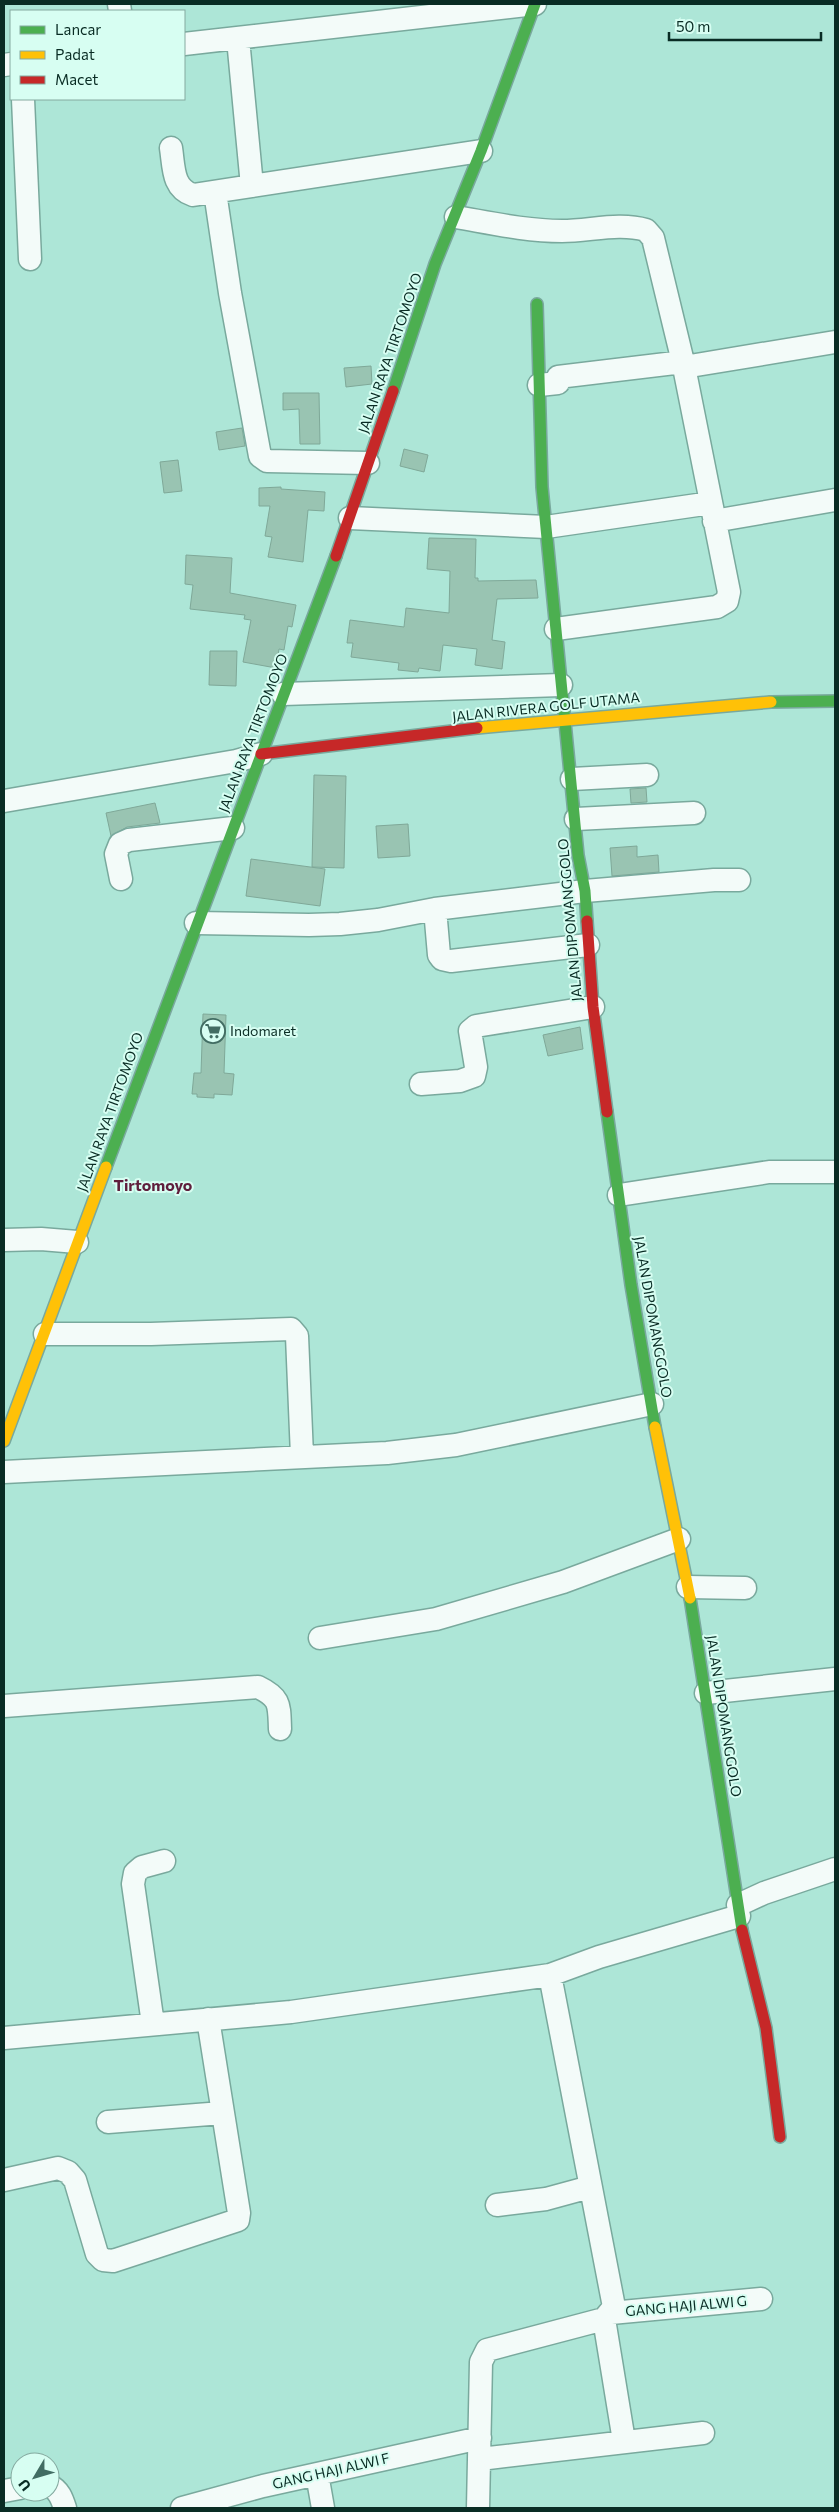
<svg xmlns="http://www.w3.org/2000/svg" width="839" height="2512" viewBox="0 0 839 2512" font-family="Commissioner,sans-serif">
<rect width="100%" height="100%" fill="#ade6d7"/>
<path fill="#99c4b2" stroke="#7fa898" d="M371,366L372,384L346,387L344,368Z
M283,393H319L320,444H300L299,409L283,410Z
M242,428L245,446L219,450L216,432Z
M404,449L428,455L424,472L400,466Z
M178,460L182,491L164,493L160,462Z
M281,487V489L325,492L324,511L308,510L303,562L268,557L272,537L265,536L270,506H259V488Z
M429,538L476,539L475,578H478V581L536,580L538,598L497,599L492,640L505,642L502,669L475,665L477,649L443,645L440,671L419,668L418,672L398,670L399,663L351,657L353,643H347L350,620L404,627L406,608L449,613L450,571L427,569Z
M186,555L232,558L230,593L296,605L292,627L288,626L284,650L279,649L276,668L243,662L251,620L244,619L245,615L190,609L193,585L185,584Z
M210,651H237L236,686L209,685Z
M314,775L346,776L344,868L312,867Z
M646,788L647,802L631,803L630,789Z
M155,803L160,823L127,827L111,836L106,813Z
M408,824L410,856L378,858L376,826Z
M637,846V857L658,855L659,872L612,876L610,848Z
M251,859L325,869L320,906L246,896Z
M203,1014L226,1015L224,1073L234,1074L232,1095L214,1094V1098L197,1097V1094H192L194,1073H201Z
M580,1027L583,1049L548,1056L543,1035Z"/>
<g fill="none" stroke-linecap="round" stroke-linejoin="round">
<defs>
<path id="street" d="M119,4L120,11
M238,39L252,186
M184,44L535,4
M4,65L11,64
M23,99L30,259
M171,148C174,167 172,188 193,195L481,151
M215,192L230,293L260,456L267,461L368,463
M456,217C491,223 526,231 562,231C590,231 619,222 646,230L653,238L683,362L729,592L727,601L717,607L556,629
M684,367L835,342
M539,385L558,383V377L683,362
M350,518L546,527L711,503
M714,521L835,500
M283,694L561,685
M572,779L647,775
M4,801L236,761L261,754
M576,819L694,813
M121,879L116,854L120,844L129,840L233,828
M435,909L439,955L442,959L451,961L588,945
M196,923L309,925L340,924L378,920L435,909L585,891L714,880H739
M421,1084L460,1081L474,1076L476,1067L470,1031L476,1026L593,1007
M619,1195L769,1172H835
M4,1240L41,1239L77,1242
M45,1334H151L291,1329L297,1336L302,1456
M4,1472L387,1453L456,1445L652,1404
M688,1587L745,1588
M320,1638L436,1619L563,1582L679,1539
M706,1693L835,1679
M4,1706L258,1687C281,1698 279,1705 280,1729
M738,1905L764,1893L835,1869
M153,2024L133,1884L135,1873L142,1867L164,1861
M4,2038L291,2012L550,1975L599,1957L739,1916
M108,2122L222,2113
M4,2180L58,2168L68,2172L75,2180L97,2254L103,2260L113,2261L238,2220L239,2213L208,2019
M497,2205L546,2199L590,2187
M611,2313L761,2299
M604,2319L624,2441
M480,2459L703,2433
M317,2474L323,2508
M50,2486C59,2490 62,2499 65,2508
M4,2491L20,2488
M182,2508L263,2486L480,2438
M478,2508L481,2362L487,2350L604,2319L614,2307L550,1975"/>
<path id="fast" d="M537,304L542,487L578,855L585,891L587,921
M393,391L435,264L481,151L535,4
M771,702L835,701
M607,1112L631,1285L655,1427
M106,1167L336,556
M690,1598L742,1930"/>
<path id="slow" d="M477,728L771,702
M655,1427L690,1598
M4,1441L106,1167"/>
<path id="jam" d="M336,556L393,391
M261,754L477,728
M587,921L593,1007L607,1112
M742,1930L766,2028L780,2137"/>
</defs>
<use href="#street" stroke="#79a99d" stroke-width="25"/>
<use href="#fast" stroke="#79a99d" stroke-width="14"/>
<use href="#slow" stroke="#79a99d" stroke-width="14"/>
<use href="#jam" stroke="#79a99d" stroke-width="14"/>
<use href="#street" stroke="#f3fbf9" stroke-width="22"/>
<use href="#fast" stroke="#4caf50" stroke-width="11"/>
<use href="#slow" stroke="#ffc107" stroke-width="11"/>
<use href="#jam" stroke="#c62828" stroke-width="11"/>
</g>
<defs>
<symbol id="supermarket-ring" viewBox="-11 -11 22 22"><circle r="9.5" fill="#d7fef2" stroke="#426d63" stroke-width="1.5"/><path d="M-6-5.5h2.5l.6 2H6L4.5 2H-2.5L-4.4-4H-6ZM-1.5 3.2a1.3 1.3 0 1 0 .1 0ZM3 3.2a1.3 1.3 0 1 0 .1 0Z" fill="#426d63"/></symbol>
</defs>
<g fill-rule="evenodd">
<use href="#supermarket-ring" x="199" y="1017" width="28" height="28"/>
</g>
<g text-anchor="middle" stroke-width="4" stroke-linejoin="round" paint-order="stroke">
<g font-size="14" fill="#092c24" stroke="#d7fef2">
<text transform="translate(390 353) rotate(-71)" y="5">JALAN RAYA TIRTOMOYO</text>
<text transform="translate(546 707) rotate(-6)" y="5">JALAN RIVERA GOLF UTAMA</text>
<text transform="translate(253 733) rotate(-69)" y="5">JALAN RAYA TIRTOMOYO</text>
<text transform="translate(570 920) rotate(-95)" y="5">JALAN DIPOMANGGOLO</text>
<text transform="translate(110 1112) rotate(-70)" y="5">JALAN RAYA TIRTOMOYO</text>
<text transform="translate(653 1317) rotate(80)" y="5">JALAN DIPOMANGGOLO</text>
<text transform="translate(724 1716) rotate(81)" y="5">JALAN DIPOMANGGOLO</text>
<text transform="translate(686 2306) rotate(-5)" y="5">GANG HAJI ALWI G</text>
<text transform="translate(331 2471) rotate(-13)" y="5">GANG HAJI ALWI F</text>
</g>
<g font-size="14" fill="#092c24" stroke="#d7fef2" text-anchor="start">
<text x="230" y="1036">Indomaret</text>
</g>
<g font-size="16" font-weight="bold" fill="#5f1e3c" stroke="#d7fef2">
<text x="153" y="1191">Tirtomoyo</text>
</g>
</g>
<rect width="839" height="2512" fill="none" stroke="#092c24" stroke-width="10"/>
<rect x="10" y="10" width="175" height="90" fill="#d7fef2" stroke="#85aaa0"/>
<rect x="20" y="26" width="25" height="8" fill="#4caf50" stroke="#85aaa0"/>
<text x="55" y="35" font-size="15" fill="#092c24">Lancar</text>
<rect x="20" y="51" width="25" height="8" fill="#ffc107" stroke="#85aaa0"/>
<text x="55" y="60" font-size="15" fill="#092c24">Padat</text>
<rect x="20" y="76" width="25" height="8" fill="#c62828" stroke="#85aaa0"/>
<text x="55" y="85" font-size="15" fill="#092c24">Macet</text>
<g transform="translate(35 2477) rotate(232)"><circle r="24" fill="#d7fef2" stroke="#85aaa0"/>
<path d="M0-4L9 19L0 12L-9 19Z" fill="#426d63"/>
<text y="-8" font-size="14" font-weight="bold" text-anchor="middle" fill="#092c24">U</text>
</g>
<path d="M669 32v8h152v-8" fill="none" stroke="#092c24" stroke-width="2.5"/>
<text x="676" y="32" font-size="15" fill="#092c24" stroke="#d7fef2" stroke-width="4" paint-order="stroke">50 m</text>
</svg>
